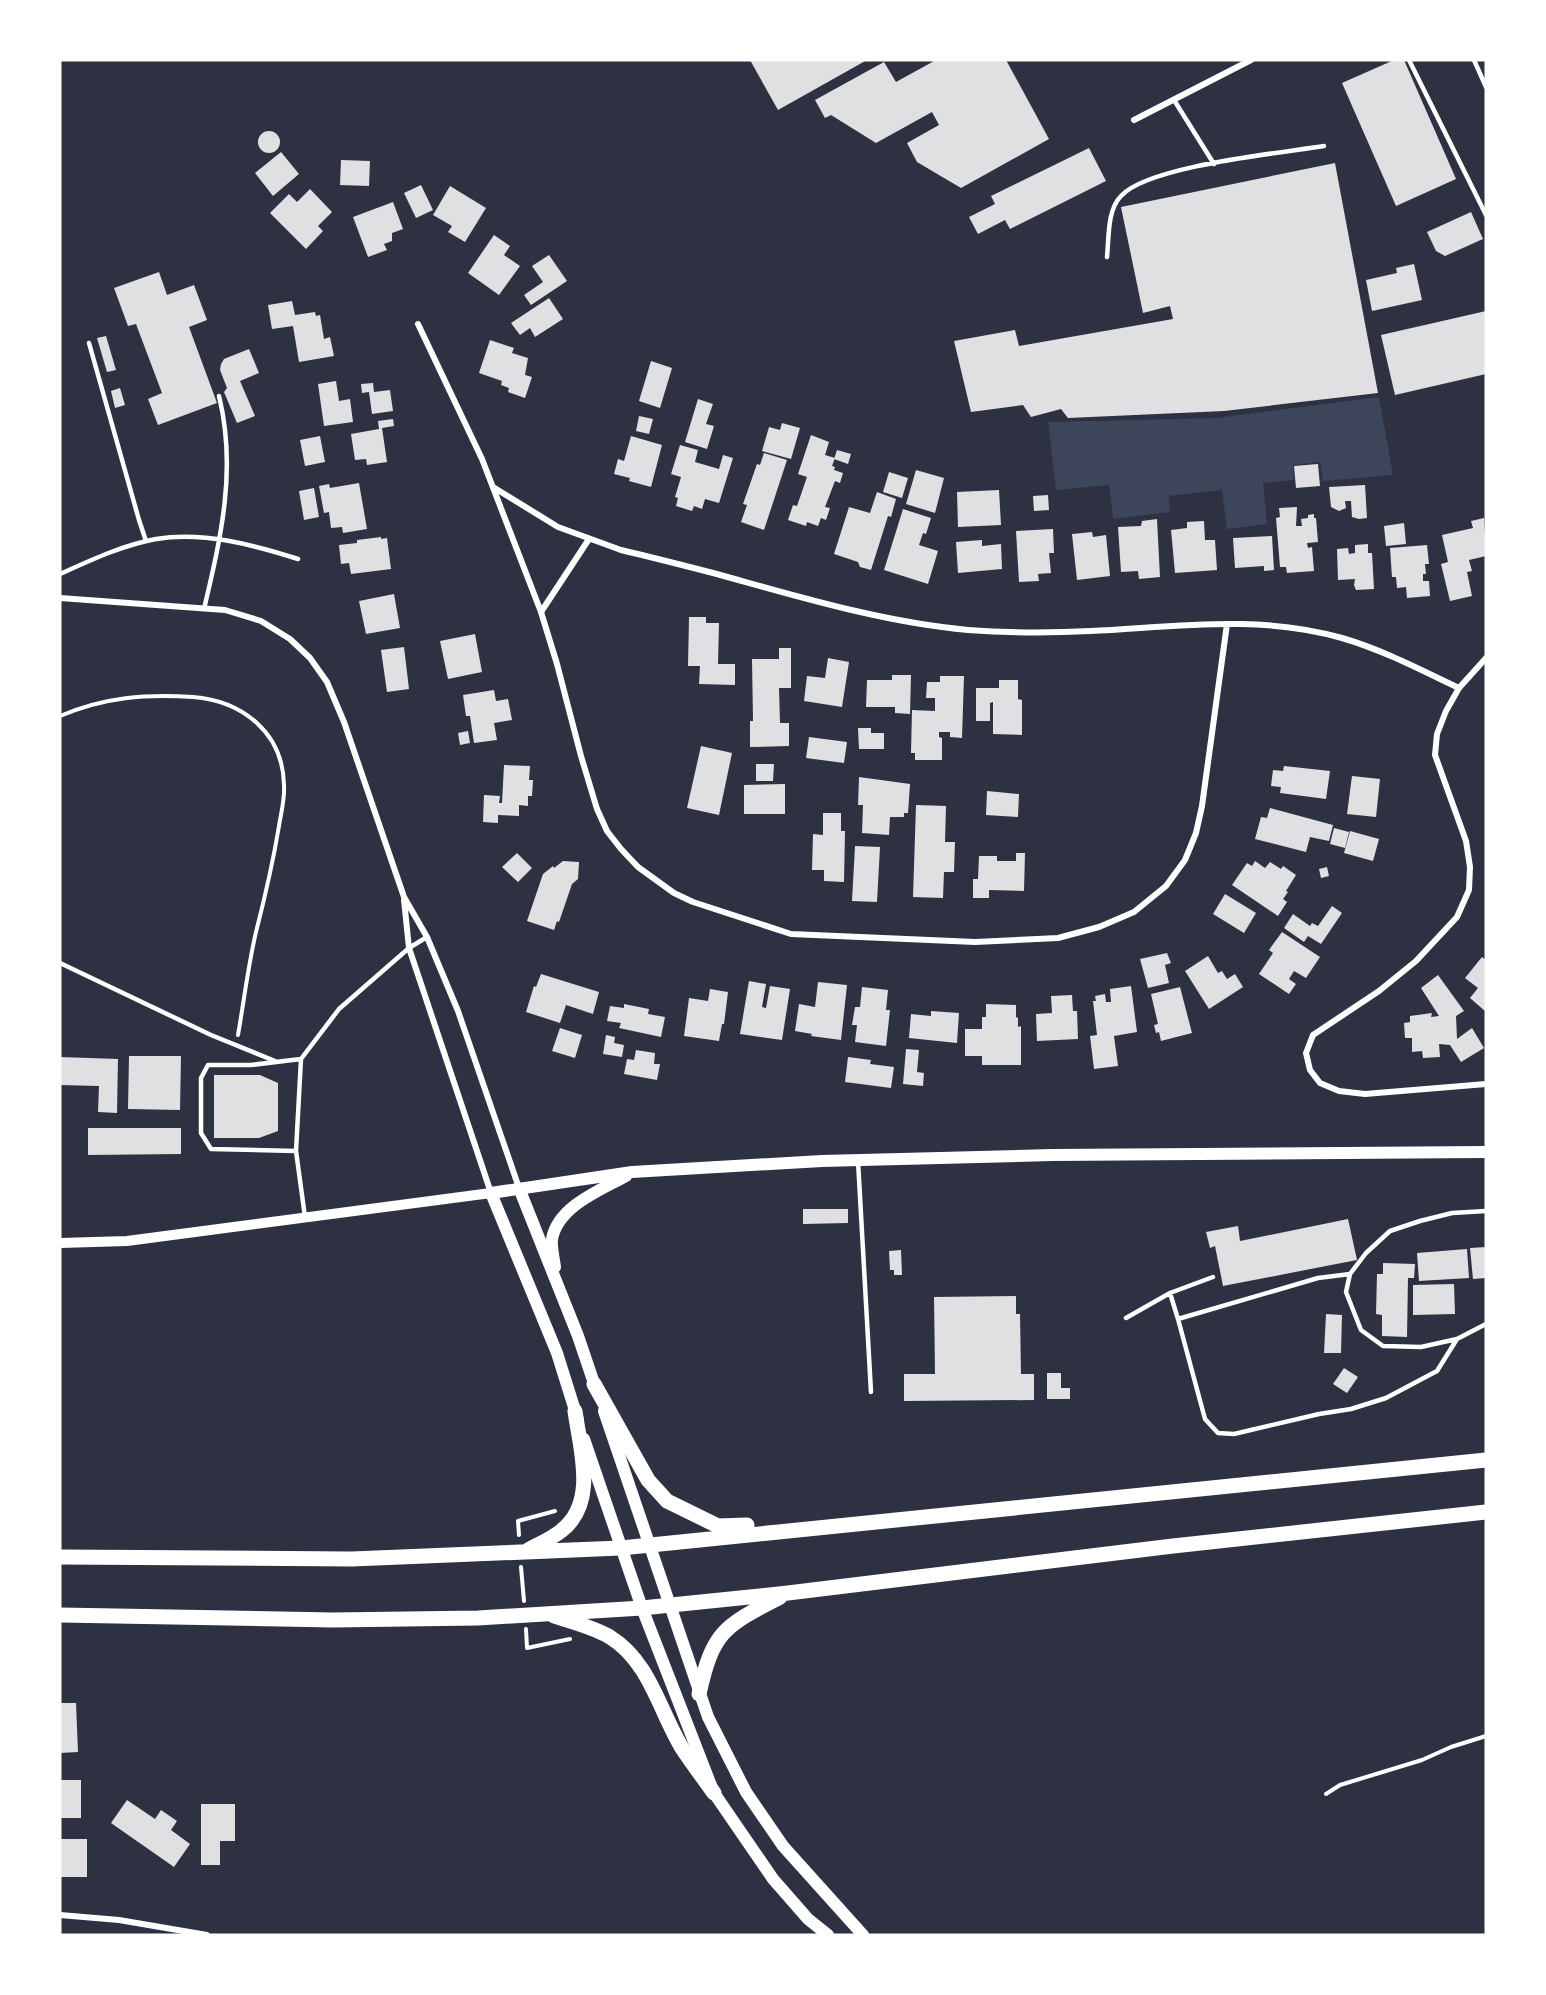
<svg xmlns="http://www.w3.org/2000/svg" width="1546" height="1995" viewBox="0 0 1546 1995" font-family="Ubuntu,sans-serif">
<rect width="100%" height="100%" fill="#2d3142"/>
<path fill="#3c4559" d="M1379,397L1393,475L1323,481L1320,462L1293,465L1294,480L1263,483L1267,524L1227,529L1222,490L1169,496L1170,512L1113,519L1109,485L1056,490L1048,422L1216,418Z"/>
<path fill="#e0e0e3" d="M750,60H867L778,110Z
M936,60H1006L1049,139L961,188L917,162L907,143L939,125L932,112L876,143L831,115L825,118L815,100L884,62L896,82Z
M1394,60H1404L1456,179L1396,206L1342,83Z
M258 142a11 11 0 1 1 22 0a11 11 0 1 1-22 0Z
M1089,148L1106,181L1010,229L1005,220L978,234L969,217L995,204L991,196Z
M281,152L299,174L273,196L255,173Z
M341,160L370,161L369,186L340,185Z
M1335,163L1378,393L1224,411L1068,418L1061,409L1031,417L1023,405L971,412L954,341L1015,330L1019,346L1173,319L1170,306L1143,313L1121,207Z
M421,185L433,210L416,218L404,193Z
M450,186L486,208L465,242L448,232L452,226L433,215Z
M310,189L332,212L318,226L323,231L306,249L270,213L289,194L297,202Z
M393,202L403,229L392,233V241L384,244L387,250L368,257L353,217Z
M1471,212L1483,239L1445,256L1436,251L1427,232Z
M494,235L510,246L504,255L520,266L499,295L468,273Z
M549,255L567,281L531,305L524,295L543,282L532,266Z
M1414,264L1422,300L1372,311L1366,280L1397,273L1396,268Z
M159,272L167,295L194,285L207,320L189,327L217,403L158,425L148,399L162,393L136,324L128,326L114,288Z
M549,298L563,319L535,337L530,328L520,335L511,323Z
M292,301L295,315L315,312L316,316L320,315L324,339L330,337L334,356L299,362L293,326L272,329L268,305Z
M1486,311V374L1395,395L1381,335Z
M106,336L116,370L107,372L97,338Z
M490,340L514,348L512,353L528,358L525,375L532,377L525,398L508,392L509,388L501,385L502,381L479,373Z
M249,349L259,373L240,381L255,416L237,423L224,392L227,388L220,370L221,364L224,359Z
M651,361L672,368L660,408L639,401Z
M336,381L339,401L350,399L353,422L324,426L318,384Z
M373,383L374,392L390,390L393,411L372,414L369,392L362,393L361,384Z
M120,388L125,405L115,408L111,391Z
M698,399L713,404L706,424L714,426L707,449L685,442Z
M639,416L653,419L649,434L636,431Z
M393,419L394,426L382,428L387,462L367,465L366,459L355,460L351,434L379,429L378,421Z
M782,423L800,428L791,459L762,451L769,427L780,430Z
M811,435L829,442L825,455L835,458L832,466L835,467L834,470L843,473L840,483L835,481L825,507L830,508L826,520L821,518L818,526L807,522L806,526L788,520L793,505L797,506L807,477L798,474Z
M320,436L325,462L305,466L300,440Z
M631,436L662,445L651,487L629,481L630,478L614,474L618,459L624,461Z
M680,445L698,450L695,462L719,469L723,455L733,458L719,503L705,499L702,509L694,506L692,511L676,506L678,498L675,497L681,477L671,474Z
M837,450L851,454L848,464L834,459Z
M764,453L787,460L764,530L741,522L747,505L743,504L757,464L760,465Z
M1318,464L1320,486L1296,488L1294,466Z
M916,470L944,478L935,513L906,504Z
M889,472L908,478L902,498L883,492Z
M359,483L367,529L343,533L342,527L331,528L329,512L324,513L319,486L329,484L330,488Z
M1365,485L1367,518L1359,519L1352,517L1351,501H1345L1346,508L1339,511L1331,507L1329,487Z
M314,488L319,517L304,520L299,491Z
M999,490L1001,525L958,527L957,492Z
M877,492L896,499L891,517L888,516L871,570L860,567L858,562L834,554L849,507L870,513Z
M1048,495L1049,510L1034,511L1033,496Z
M1297,507L1296,526H1302L1301,519L1308,518V515L1314,514V518H1316L1318,542L1307,543L1308,548L1312,547L1314,571L1287,573L1286,567H1280L1276,518L1280,517L1279,508Z
M903,509L931,518L926,534L923,533L919,545L938,551L928,584L884,570Z
M1484,518L1486,556L1469,560L1472,571L1467,572L1472,596L1450,601L1441,564L1448,562L1442,535L1473,528L1471,521Z
M1157,519L1160,577L1139,579L1138,571L1121,572L1118,527L1141,526L1142,521Z
M1204,521L1205,540H1215L1217,570L1175,573L1171,530L1187,528V522Z
M1404,523L1406,544L1386,546L1384,526Z
M1053,529L1054,553H1049L1051,573L1038,574L1039,581L1019,582L1016,531Z
M1092,532L1093,537L1106,535L1110,576L1077,580L1072,534Z
M1272,536L1274,570L1264,571V566L1235,568L1233,538Z
M381,537V539L387,538L391,569L351,574L349,563L341,564L339,545L357,543V540Z
M982,540V546L1001,544L1002,569L958,573L956,542Z
M1368,544V553H1372L1374,589L1356,590L1354,585L1355,579L1338,580L1337,549L1348,548L1349,554L1355,553V545Z
M1427,545L1429,564H1425L1426,574H1423V581H1429L1430,596L1407,598L1406,587L1397,588L1396,577H1392L1390,548Z
M394,594L400,628L366,634L359,601Z
M689,617H706V623H719L718,664H735V685L699,684L700,666H688Z
M475,634L482,672L448,679L440,641Z
M404,647L409,689L387,692L381,650Z
M779,648H791V688H779L780,723H789V746L750,747V721H753L752,659H779Z
M828,658L849,662L842,707L804,701L807,676L825,678Z
M892,675H911L910,714L895,713V707H866L867,680H892Z
M940,676H964L962,738L950,737V732H939V737L942,738V760H915V753H911L912,710L935,711V698H926L927,682H940Z
M999,680H1018V699L1022,700V735L993,734V702L990,703V721H976V688H999Z
M494,690L496,701L508,699L512,720L494,723L497,740L474,743L470,716H466L463,695Z
M858,728H871V733H884V749H859Z
M468,731L470,743L460,745L458,733Z
M809,737L847,742L844,763L806,758Z
M701,746L732,753L719,815L687,808Z
M756,764H774L773,781H756Z
M504,765L530,766L529,780H533L532,796H528V806L519,805V816L498,815V823L483,822L484,795L500,796L499,803H502Z
M1284,766L1330,771L1326,799L1280,793L1281,787L1271,786L1273,770L1283,771Z
M1352,776L1380,779L1376,817L1347,814Z
M859,777L910,784L908,813H904V817H890L889,835L862,833L863,805H858Z
M785,784V814H744V785Z
M987,791L1019,794L1018,817L986,815Z
M916,805L946,806L945,842H955L954,872H944L943,898L913,897Z
M1270,808L1333,825L1329,841L1310,837L1306,852L1255,839L1261,817L1267,818Z
M823,813H841V831H845L844,882L824,881V870H812L813,834L823,835Z
M1334,828L1349,832L1345,848L1330,844Z
M1350,831L1379,839L1373,861L1344,853Z
M855,846L880,847L877,902L852,901Z
M517,853L532,868L518,882L502,867Z
M1016,853H1025L1024,891L989,890V898H973V879H978L979,856H997V861H1016Z
M563,861L579,862L578,879L572,884L559,922L557,921L554,930L527,921L543,874L553,866L554,868Z
M1255,861L1265,868L1270,862L1281,869L1283,866L1296,875L1286,891L1288,892L1283,899L1287,902L1278,916L1232,885L1247,863L1252,866Z
M1327,867L1329,876L1321,878L1319,869Z
M1225,894L1256,913L1244,933L1213,914Z
M1332,906L1342,913L1321,944L1308,936L1304,942L1284,928L1293,914L1310,926L1312,923L1318,926Z
M1282,932L1320,957L1306,978L1294,971L1289,979L1296,984L1289,994L1259,974L1273,953L1269,950Z
M1167,953L1171,963L1165,965L1169,983L1148,988L1140,959Z
M1208,956L1218,973L1222,971L1227,979L1235,974L1243,987L1209,1009L1185,971Z
M1482,957L1486,960V1012L1470,998L1478,988L1465,978Z
M541,974L599,992L593,1014L566,1005L560,1023L526,1012L534,986L536,987Z
M1438,975L1464,1011L1456,1016L1457,1039L1472,1028L1484,1048L1461,1062L1450,1045L1439,1044L1440,1057L1423,1058L1422,1051L1412,1052V1038H1405L1404,1023L1410,1022V1016L1432,1013L1431,1017L1439,1016L1421,988Z
M749,981L766,984L762,1007L766,1008L770,986L790,989L782,1040L740,1034Z
M818,982L847,985L841,1040L811,1036L812,1034L795,1031L799,1004L815,1007Z
M1131,986L1137,1032L1114,1036L1118,1066L1094,1069L1090,1036L1097,1035L1093,1001H1096L1095,996L1105,994L1106,1002H1111L1110,989Z
M862,987L888,990L886,1010H890L886,1046L855,1042L857,1025H852L855,1007H860Z
M1180,987L1192,1033L1161,1041L1159,1032L1156,1033L1154,1025L1158,1024L1151,994Z
M710,989L728,992L724,1024H722L719,1041L684,1036L689,998L708,1001Z
M1072,995L1073,1011H1077L1078,1039L1037,1041L1036,1014L1052,1013L1051,996Z
M624,1004L649,1009L648,1014L665,1017L661,1037L619,1028L621,1023L607,1021L610,1006L624,1008Z
M986,1004L1016,1005V1017L1018,1018V1027L1021,1026V1065H982V1056H965V1029H982V1017H986Z
M931,1011L959,1013L957,1043L909,1038L911,1014L931,1016Z
M560,1028L582,1035L575,1058L552,1051Z
M606,1035L615,1037L614,1043L624,1045L622,1057L603,1054Z
M906,1049L919,1050L917,1072L924,1073L923,1086L903,1084Z
M636,1050L655,1053L654,1064H660L657,1080L624,1074L627,1059L634,1060Z
M129,1056H181L180,1110L128,1109Z
M60,1057L118,1059L117,1113L98,1112L99,1086L60,1085Z
M848,1057L871,1060L870,1064L894,1067L891,1088L845,1082Z
M214,1075H260L278,1083V1131L259,1138H214Z
M88,1128H181V1154L88,1155Z
M803,1209H848V1223L803,1224Z
M1348,1219L1357,1260L1223,1286L1215,1246L1210,1248L1206,1232L1238,1226L1240,1241Z
M1486,1247V1278L1473,1279L1470,1248Z
M1467,1249L1469,1278L1419,1281L1417,1253Z
M901,1250L902,1275H894V1270H890L889,1251Z
M1383,1263L1415,1264L1414,1278H1408L1407,1337L1382,1336V1315L1376,1314L1377,1274H1383Z
M1454,1284L1455,1314L1413,1315V1285Z
M1016,1296V1314H1020L1021,1374H1034V1400L904,1401V1374H935L934,1297Z
M1326,1314L1342,1315L1341,1353H1324Z
M1344,1368L1358,1377L1347,1393L1333,1384Z
M1047,1373H1061V1388H1070V1399H1047Z
M60,1703H76L78,1752L60,1753Z
M60,1780H81V1818H60Z
M127,1800L155,1819L161,1810L177,1821L171,1830L190,1844L174,1867L111,1823Z
M201,1804H235V1841H220V1865H201Z
M60,1839H87V1877H60Z"/>
<g fill="none" stroke-linecap="round" stroke-linejoin="round">
<path stroke="#fff" stroke-width="4" d="M60,716C105,697 145,694 193,697C243,701 283,733 284,785C285,799 281,813 279,826C273,862 265,897 256,932C248,966 244,1001 238,1035
M519,1535L518,1521L555,1511
M521,1567L524,1601
M526,1629L527,1648L570,1639
M1326,1794L1340,1785L1422,1760L1451,1747L1486,1736"/>
<path stroke="#fff" stroke-width="4.5" d="M1409,60L1486,215
M1474,60L1486,87
M1174,100L1214,164
M1107,257C1109,238 1107,210 1121,196C1148,166 1280,153 1324,146
M89,343L139,520L146,541
M60,574C91,560 123,545 156,539C203,531 254,545 298,559
M204,609C221,537 237,469 219,396
M60,963L211,1035L275,1061
M296,1151L211,1149L201,1133V1078L208,1065H251L301,1059
M858,1161L871,1392
M1486,1211L1452,1213L1420,1221L1390,1231L1366,1253L1350,1274L1346,1292L1361,1330L1383,1346L1421,1347L1457,1339L1486,1324
M305,1217L296,1151L301,1059L339,1009L409,948L427,937
M1350,1274L1318,1278L1178,1319L1205,1419L1218,1433L1234,1434L1319,1414L1351,1409L1386,1398L1437,1371L1457,1339
M1170,1293L1178,1319
M1126,1318L1170,1293L1213,1277"/>
<path stroke="#fff" stroke-width="6" d="M1134,120L1251,60
M418,324L482,459L541,612L557,664L581,756L597,809L607,831L621,849L638,867L674,893L693,902L791,934L975,942L1058,938L1099,927L1134,912L1166,886L1185,860L1196,833L1202,806L1227,624
M493,487L558,527L621,550C651,557 682,565 713,573C797,596 881,622 968,630C1009,633 1050,633 1091,631C1175,627 1259,614 1342,638C1383,650 1421,670 1459,688
M60,598L225,610L261,621L290,639L310,658L327,682L344,722L404,897L427,937L458,1011L519,1188
M541,612L589,539
M1486,658L1459,688L1446,711L1437,734L1435,755L1466,841L1470,867L1469,890L1457,917L1416,961L1379,991L1313,1035L1306,1053L1310,1070L1320,1083L1339,1091L1365,1094L1486,1084
M404,900L409,948L491,1193
M60,1915L119,1920L207,1935"/>
<path stroke="#fff" stroke-width="10" d="M60,1243L127,1241L491,1193"/>
<path stroke="#fff" stroke-width="12" d="M519,1188L578,1336L597,1392
M555,1267C554,1259 551,1247 552,1239C558,1206 601,1190 626,1176
M604,1411L708,1717L746,1792L783,1846L863,1935
M578,1420L557,1353L491,1193L632,1172L822,1161L1052,1155L1486,1152
M584,1439L642,1608L714,1793L773,1879L808,1919L828,1935"/>
<path stroke="#fff" stroke-width="15" d="M594,1384L648,1480L667,1501L718,1526L747,1525
M528,1550C539,1544 551,1539 561,1531C598,1503 580,1449 575,1411
M60,1557L352,1559L621,1548L1486,1460
M60,1615L333,1620L478,1618L642,1608L788,1593L1173,1546L1486,1512
M554,1616C572,1622 593,1627 610,1637C650,1662 659,1710 682,1748C692,1763 703,1778 714,1793
M699,1694C713,1630 725,1626 780,1597"/>
</g>
<rect width="1546" height="1995" fill="none" stroke="#ffffff" stroke-width="123"/>
</svg>
